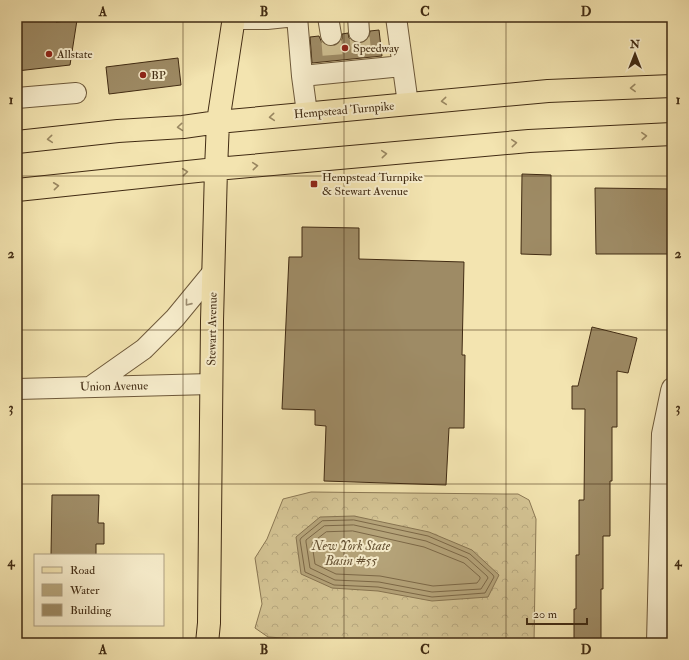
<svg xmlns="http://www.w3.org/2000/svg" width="689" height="660" viewBox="0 0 689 660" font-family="'IM FELL Double Pica',serif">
<defs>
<pattern id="forest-crowns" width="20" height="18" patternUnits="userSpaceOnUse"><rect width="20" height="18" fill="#d5c595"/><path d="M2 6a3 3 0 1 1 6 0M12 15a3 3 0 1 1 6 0" fill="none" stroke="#b8a980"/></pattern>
</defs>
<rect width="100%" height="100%" fill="#f3e4b0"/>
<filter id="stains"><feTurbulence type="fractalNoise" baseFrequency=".005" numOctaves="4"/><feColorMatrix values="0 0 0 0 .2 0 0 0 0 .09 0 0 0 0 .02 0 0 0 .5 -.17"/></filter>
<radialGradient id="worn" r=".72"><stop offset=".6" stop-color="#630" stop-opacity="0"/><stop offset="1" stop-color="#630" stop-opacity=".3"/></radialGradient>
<path fill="url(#forest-crowns)" stroke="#8b7854" d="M311,492L503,494H518L529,500L536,519L534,643H359L268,637L255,628L262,604L255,558L267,539L283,499Z"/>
<path fill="#b6a57b" stroke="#877451" d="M354,516L429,532L472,550L499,575L488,597L432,601L378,591L332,588L301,574L296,537L320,517Z"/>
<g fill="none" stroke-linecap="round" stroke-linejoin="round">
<path stroke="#7c6847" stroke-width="1" d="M354,520L428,536L470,554L493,575L494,577L485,593L432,597L378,587L334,585L305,572L300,540L301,538L322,521Z
M354,525L426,541L467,558L487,576L488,578L481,589L432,592L379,582L335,580L310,568L306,542V540L324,526Z
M353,531L424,547L464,563L480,577V579L477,583L433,586L380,576L336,574L315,564L312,544L313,542L326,532Z"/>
</g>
<path fill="#9e8b65" stroke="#412b13" d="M17,17H55L56,22L77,20L70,65L17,71Z
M379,30L382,56L312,63L310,37L319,36L322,43L327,46H332L339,44L342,39V34L348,33L349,38L354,42L360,43L365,42L369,37L370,31Z
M178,58L181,85L109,94L106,67Z
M522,174L551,175V255L521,254Z
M595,188L672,189V254H596Z
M302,227L359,228V259L464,262L462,355H465L464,428H449L446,485L324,481L326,426L315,425V410L282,409L289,257H302Z
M592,327L637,338L628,373L617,371V427H612V481H610V536H603V589H601V643H574V609H576V555H579V500H584L585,409H572V386H578Z
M52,495H99L98,523H104V544H96V555H51Z"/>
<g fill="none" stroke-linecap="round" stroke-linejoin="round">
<path stroke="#cfbf91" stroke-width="20" stroke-dasharray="20 10" stroke-linecap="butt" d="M359,32L362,58
M331,35L333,61"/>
<defs>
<path id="minor" d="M297,17L302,76L307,113
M328,17L331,35
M358,17L359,32
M396,17L408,104
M233,19H267L286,17
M302,76L402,66
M17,98L76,93
M90,387L144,349L175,318L212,273
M17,389L211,384
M657,643L662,434L671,391L672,388"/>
<path id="major" d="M17,142L118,131L183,127L218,122L548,91L672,86
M17,190L216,169L529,141L672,134
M207,643L209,623L212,321L216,169L218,122L234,17"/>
</defs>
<use href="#minor" stroke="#6e593a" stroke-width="22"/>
<use href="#major" stroke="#412b13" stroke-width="24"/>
<use href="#minor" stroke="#f7edcc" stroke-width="20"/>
<use href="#major" stroke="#f3e4b0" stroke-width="22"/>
</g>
<defs><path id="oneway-chevron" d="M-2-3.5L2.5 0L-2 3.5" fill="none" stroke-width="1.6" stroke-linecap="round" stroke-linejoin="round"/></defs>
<g stroke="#9a8862">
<use href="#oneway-chevron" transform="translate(633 88) rotate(178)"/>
<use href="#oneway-chevron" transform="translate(444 101) rotate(175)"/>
<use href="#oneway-chevron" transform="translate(272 117) rotate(175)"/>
<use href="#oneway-chevron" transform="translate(180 127) rotate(175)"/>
<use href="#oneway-chevron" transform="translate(644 136) rotate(-3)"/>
<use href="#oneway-chevron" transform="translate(50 139) rotate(175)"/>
<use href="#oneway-chevron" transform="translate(514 143) rotate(-5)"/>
<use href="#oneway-chevron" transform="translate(384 154) rotate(-5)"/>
<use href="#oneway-chevron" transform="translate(255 166) rotate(-5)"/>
<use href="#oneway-chevron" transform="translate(185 172) rotate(-6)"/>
<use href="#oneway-chevron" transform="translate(56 186) rotate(-6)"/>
</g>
<use stroke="#9c8c70" href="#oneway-chevron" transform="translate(188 303) rotate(129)"/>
<path fill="none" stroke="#412b13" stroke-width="1" stroke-opacity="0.55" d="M183,17V643M344,17V643M506,17V643M17,176H672M17,330H672M17,484H672"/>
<g fill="#8f2418" stroke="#f7edcc" stroke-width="1.5">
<circle cx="345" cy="48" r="4"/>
<circle cx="49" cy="54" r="4"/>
<circle cx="143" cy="75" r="4"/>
<rect x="310" y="180" width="8" height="8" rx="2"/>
</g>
<g text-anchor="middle" stroke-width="4" stroke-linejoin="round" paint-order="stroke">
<g font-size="12" fill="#412b13" stroke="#f7edcc" text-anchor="start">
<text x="353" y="52">Speedway</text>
<text x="57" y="58">Allstate</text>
<text x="151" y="79">BP</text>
<text x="322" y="181">Hempstead Turnpike<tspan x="322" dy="14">&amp; Stewart Avenue</tspan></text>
</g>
<g font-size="12" fill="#412b13" stroke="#f7edcc">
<text transform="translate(344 110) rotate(-5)" y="4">Hempstead Turnpike</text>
<text transform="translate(212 329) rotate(-89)" y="4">Stewart Avenue</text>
<text transform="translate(114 386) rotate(-1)" y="4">Union Avenue</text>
</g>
<g font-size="13" font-style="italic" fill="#645032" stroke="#f7edcc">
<text x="351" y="550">New York State<tspan x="351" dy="15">Basin #55</tspan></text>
</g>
</g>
<rect width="689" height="660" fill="none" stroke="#f3e4b0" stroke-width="44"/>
<rect x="34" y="554" width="130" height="72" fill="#f7edcc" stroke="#ae9f82"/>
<rect x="42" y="567" width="20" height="6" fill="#f3e4b0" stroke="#ae9f82"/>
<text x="70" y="574" font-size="12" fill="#412b13">Road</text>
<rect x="42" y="584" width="20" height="12" fill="#b6a57b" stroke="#ae9f82"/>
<text x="70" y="594" font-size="12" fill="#412b13">Water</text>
<rect x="42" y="604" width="20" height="12" fill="#9e8b65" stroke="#ae9f82"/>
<text x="70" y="614" font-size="12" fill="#412b13">Building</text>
<g transform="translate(635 54)" stroke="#f7edcc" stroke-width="3" paint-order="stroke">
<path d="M0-3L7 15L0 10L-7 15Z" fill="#412b13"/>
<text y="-6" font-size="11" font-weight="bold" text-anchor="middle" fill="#412b13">N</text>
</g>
<path d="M527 618v6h60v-6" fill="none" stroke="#412b13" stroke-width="2"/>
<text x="533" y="618" font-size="12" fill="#412b13" stroke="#f7edcc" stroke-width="3" paint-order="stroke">20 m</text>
<rect x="22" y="22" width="645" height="616" fill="none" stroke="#412b13" stroke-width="1.5"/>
<g font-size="13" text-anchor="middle" font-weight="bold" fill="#412b13">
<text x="103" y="16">A</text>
<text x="264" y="16">B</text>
<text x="425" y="16">C</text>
<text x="586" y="16">D</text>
<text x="11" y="104">1</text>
<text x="678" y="104">1</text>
<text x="11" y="258">2</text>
<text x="678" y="258">2</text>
<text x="11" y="412">3</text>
<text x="678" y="412">3</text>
<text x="11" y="566">4</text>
<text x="678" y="566">4</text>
<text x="103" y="654">A</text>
<text x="264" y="654">B</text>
<text x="425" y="654">C</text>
<text x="586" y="654">D</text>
</g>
<rect width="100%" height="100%" filter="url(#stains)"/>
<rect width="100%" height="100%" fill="url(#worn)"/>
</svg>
